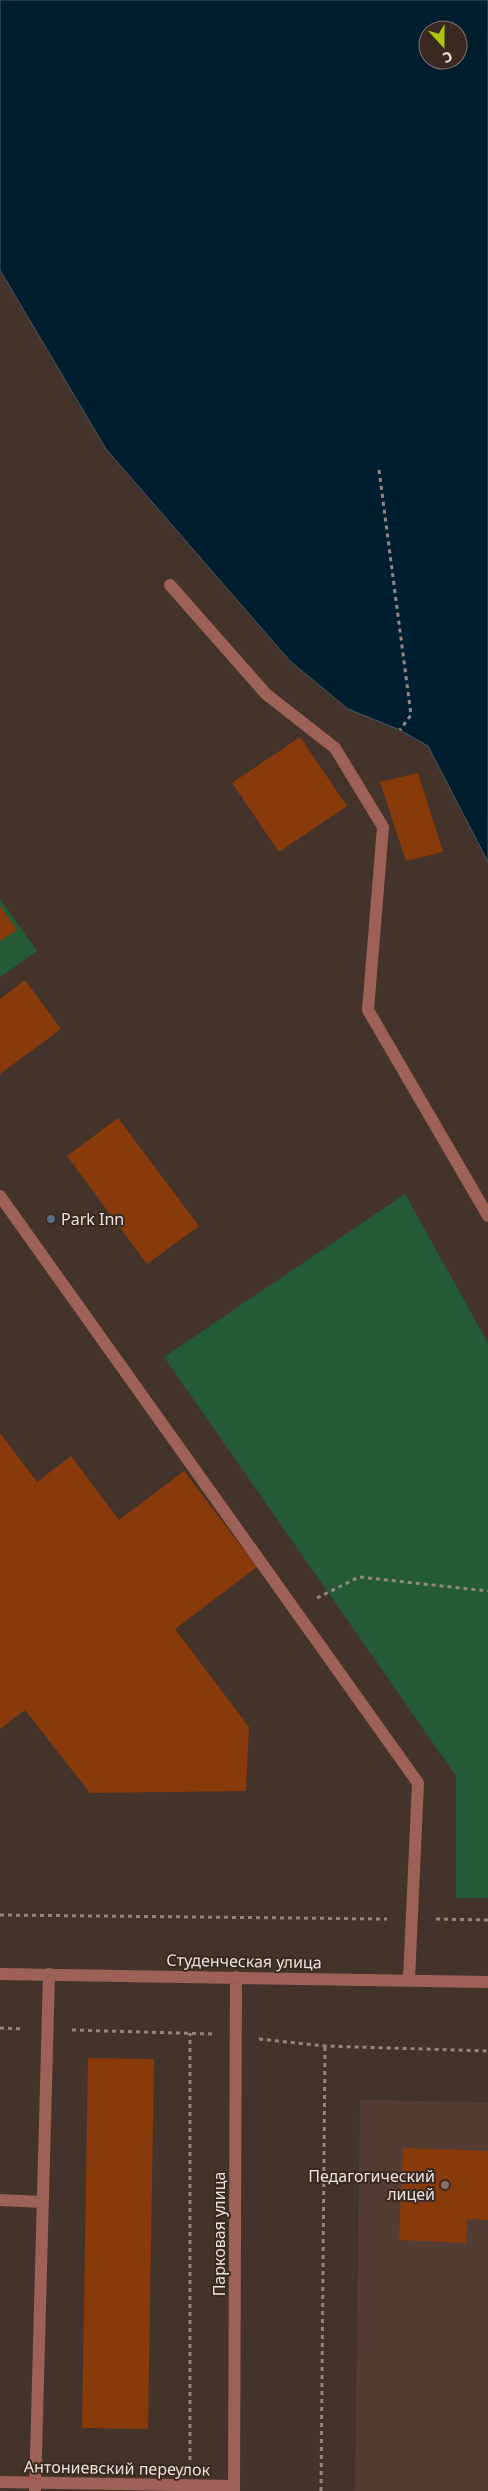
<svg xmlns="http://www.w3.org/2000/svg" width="488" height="2491" viewBox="0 0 488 2491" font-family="'Noto Sans',sans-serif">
<rect width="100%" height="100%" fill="#43332b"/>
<path fill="#533d33" d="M360,2100L488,2102V2491H355Z"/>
<path fill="#255a36" d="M0,899L37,951L0,977Z
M405,1194L488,1343V1898H456V1776L164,1357Z"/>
<path fill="#011e2f" stroke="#485863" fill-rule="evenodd" d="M0,0H488V862L428,746L400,730L348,709L290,661L106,449L0,270ZM428,30H458V60H428Z"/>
<path fill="#883a0a" d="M300,737L347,806L279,852L232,783Z
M418,773L443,852L406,861L380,782Z
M0,906L17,930L0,941Z
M25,980L61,1029L0,1074V999Z
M118,1118L199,1226L147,1264L67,1156Z
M0,1433L37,1482L71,1456L119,1520L184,1471L257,1567L175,1629L249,1727L246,1791L90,1793L25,1710L0,1729Z
M88,2058L154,2059L148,2429L82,2428Z
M403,2148L488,2151V2220L467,2219L466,2243L399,2240Z"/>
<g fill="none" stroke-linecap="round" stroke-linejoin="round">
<path stroke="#948780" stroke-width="3" stroke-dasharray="4 4" stroke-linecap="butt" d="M379,470L411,715L400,730
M317,1598L359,1577L488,1591
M0,1915L387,1919
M436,1919L488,1920
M0,2028L23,2029
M72,2030L213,2034
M259,2039L325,2046L488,2051
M190,2460V2033
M321,2491L325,2047"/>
<path stroke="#9d6158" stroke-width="12" d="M170,585L266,694L335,748L383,827L368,1010L488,1216
M0,1196L418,1783L409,1979
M0,1974L488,1982
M0,2200L42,2202
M0,2482L234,2486
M35,2491L49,1974
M234,2491L236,1977"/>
</g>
<circle fill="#5c6f8a" stroke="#392921" stroke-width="2" cx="51" cy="1219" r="5"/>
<circle fill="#8d6e63" stroke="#392921" stroke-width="2" cx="445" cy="2185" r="5"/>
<g text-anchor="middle" stroke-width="4" stroke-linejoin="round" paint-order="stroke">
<g font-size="16" fill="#ece1dc" stroke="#392921" text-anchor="start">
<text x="61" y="1225">Park Inn</text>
<text x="435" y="2182" text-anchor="end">Педагогический<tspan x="435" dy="18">лицей</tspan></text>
</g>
<g font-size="16" fill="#ece1dc" stroke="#392921">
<text transform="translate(244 1961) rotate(1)" y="6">Студенческая улица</text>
<text transform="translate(219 2234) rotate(-90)" y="6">Парковая улица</text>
<text transform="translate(117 2468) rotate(1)" y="6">Антониевский переулок</text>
</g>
</g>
<g transform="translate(443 45) rotate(159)"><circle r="24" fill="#392921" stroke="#81736c"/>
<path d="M0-4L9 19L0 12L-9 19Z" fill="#aec60c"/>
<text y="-8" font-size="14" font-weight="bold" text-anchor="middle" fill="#ece1dc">С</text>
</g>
</svg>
